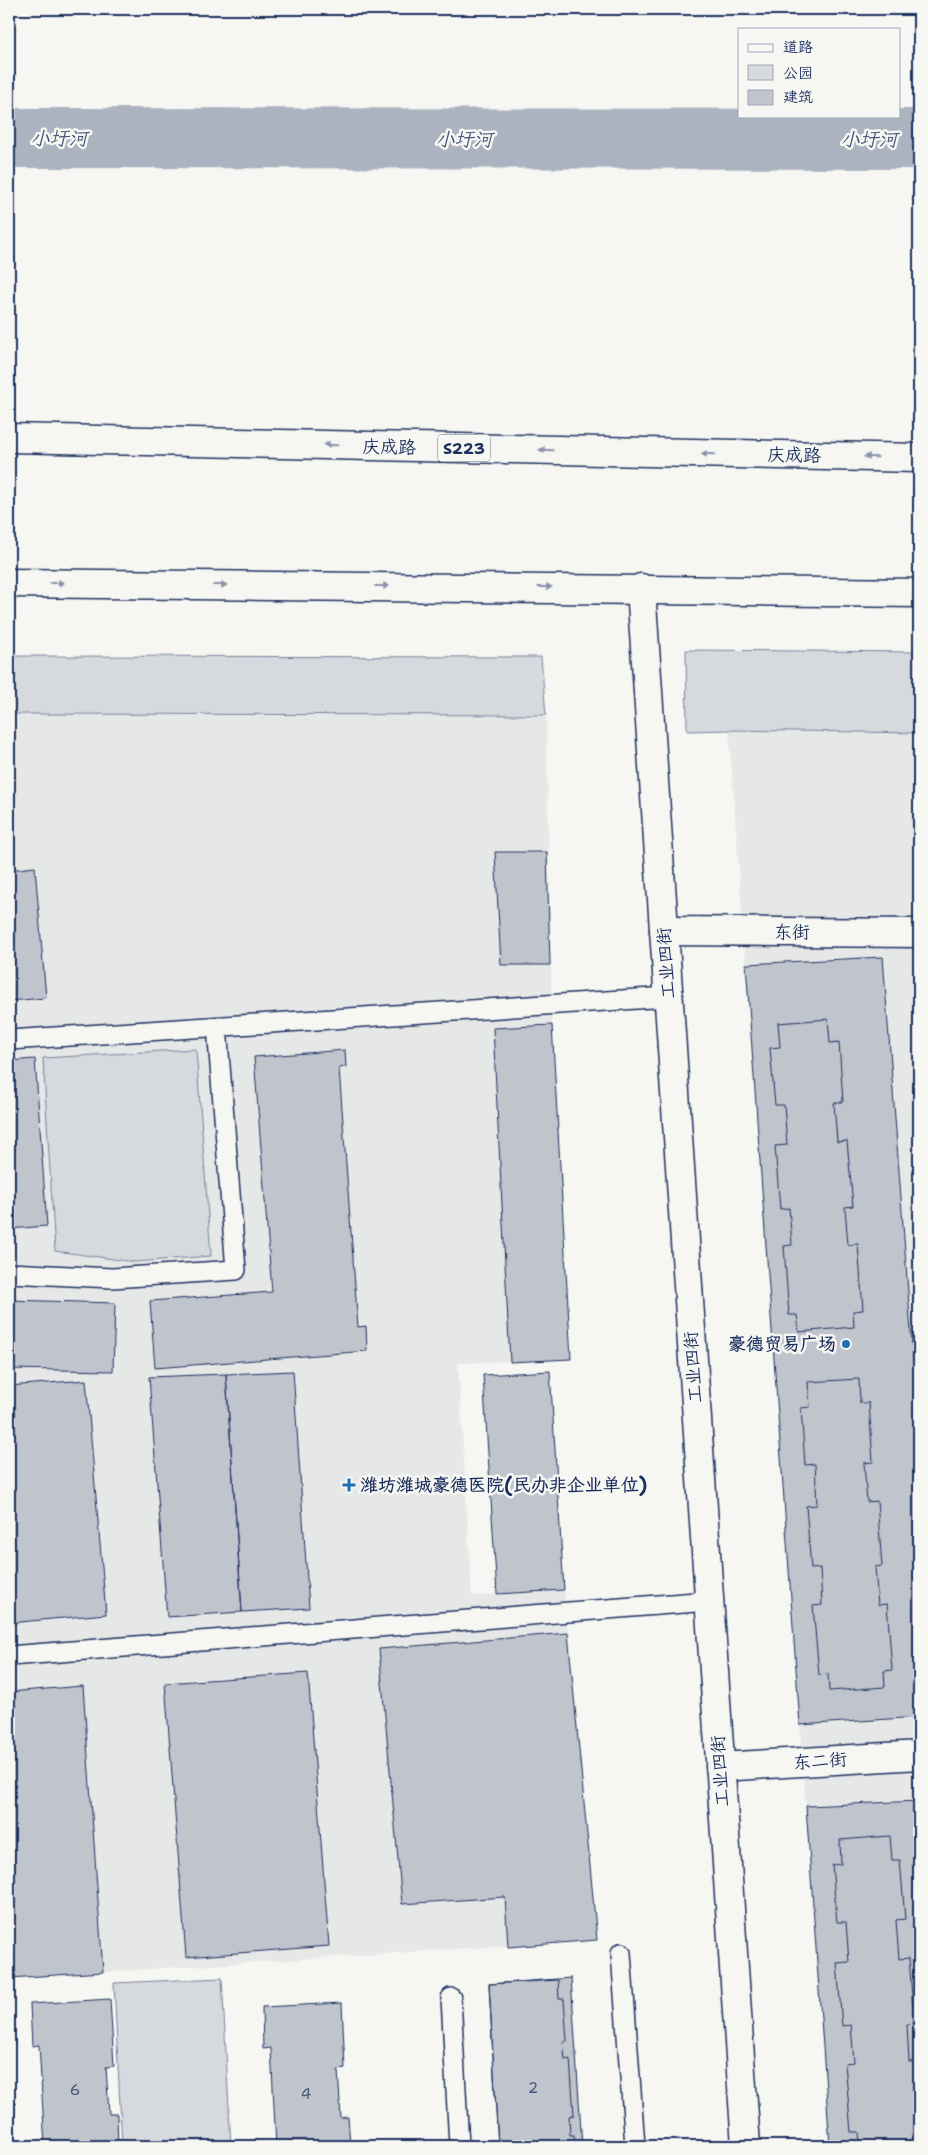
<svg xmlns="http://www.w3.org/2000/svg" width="928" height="2155" viewBox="0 0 928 2155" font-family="'Shantell Sans','LXGW WenKai TC',sans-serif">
<rect width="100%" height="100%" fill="#f6f6f2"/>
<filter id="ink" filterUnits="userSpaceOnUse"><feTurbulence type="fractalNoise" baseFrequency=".02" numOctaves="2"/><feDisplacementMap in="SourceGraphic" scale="10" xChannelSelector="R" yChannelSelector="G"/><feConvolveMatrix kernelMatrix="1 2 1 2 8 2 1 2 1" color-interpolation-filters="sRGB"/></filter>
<g filter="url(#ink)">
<path fill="#e6e7e7" d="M9,714L546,715L552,1025L571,1359L458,1363L472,1596L564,1590L597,1940L9,1978Z
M729,730L919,733V2146H830Z"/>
<path fill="#d6d9dd" stroke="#78849e" d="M686,650L919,652V733L729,730L687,731Z
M9,656L541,657L546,715L9,714Z
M196,1049L211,1256L135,1262L55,1251L43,1058Z
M222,1978L231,2146H122L114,1983Z"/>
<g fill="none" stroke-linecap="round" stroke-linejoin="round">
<path stroke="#abb2c0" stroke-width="60" d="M9,138L919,139"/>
</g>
<path fill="#c0c4cd" stroke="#1b2f5e" d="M495,852H547L550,965H501Z
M35,867L46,998L9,1001V870Z
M883,957L919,1439V1717L800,1725L746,964Z
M828,1019L830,1043L839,1042L843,1102L834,1103L837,1142L847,1141L853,1206L845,1207L848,1245L858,1244L863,1310L853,1311L854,1327L799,1332L797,1315H789L784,1246L792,1245L789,1208L780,1209L775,1146L787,1145L784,1105H775L770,1048L780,1047L778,1023Z
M552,1025L571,1359L510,1362L493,1028Z
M345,1050L346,1067L339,1068L358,1327L366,1326L367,1351L155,1368L150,1301L272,1292L254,1057Z
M35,1059L47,1226L9,1229V1061Z
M9,1300L115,1303L113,1371L9,1369Z
M293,1371L309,1608L242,1612L226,1374Z
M550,1371L564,1590L497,1594L483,1375Z
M226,1374L242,1612L167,1617L149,1377Z
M859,1379L860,1403H869L873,1462L864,1463L867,1502L877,1501L882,1566L875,1567L878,1605L887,1604L892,1670L884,1671L885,1687L829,1691L828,1674L819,1675L813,1606L822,1605L820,1568L811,1569L806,1506L817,1505L815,1464L805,1465L801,1408L810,1407L808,1382Z
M86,1380L106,1614L9,1623V1386Z
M568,1633L597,1940L508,1947L505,1897L402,1904L379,1649Z
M308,1673L329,1946L186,1957L165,1683Z
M83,1686L103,1972L9,1978V1692Z
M919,1801V2146H830L806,1806Z
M890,1836L892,1860H900L905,1919L896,1920L899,1959L909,1958L914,2023L907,2024L909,2062L919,2061V2128H915L916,2144L860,2146L859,2132H851L845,2063L854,2062L851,2025L842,2026L837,1963L849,1962L846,1922H837L832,1865L841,1864L840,1840Z
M571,1978L582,2146H498L489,1984Z
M558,1980L559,1999H564L567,2041H563L565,2060L570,2059L574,2115L569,2116L570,2135H574L575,2146H498L489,1984Z
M110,1999L114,2066L106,2067L109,2114H117L118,2146H45L39,2045L32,2046L30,2004Z
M342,2003L345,2069L338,2070L341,2118L348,2117L350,2146H276L271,2048L263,2049L262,2007Z"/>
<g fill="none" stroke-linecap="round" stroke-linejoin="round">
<defs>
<path id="service" d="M9,1040L668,997
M9,1273L112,1278L236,1270L217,1027
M9,1656L709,1601
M621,1953L635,2146
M451,1998L459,2146"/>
<path id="minor" d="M664,931L919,933
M720,1767L919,1755"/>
<path id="tertiary" d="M641,588L746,2146"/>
<path id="primary" d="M9,438L919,458
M9,583L919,593"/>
</defs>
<use href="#service" stroke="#1b2f5e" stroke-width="22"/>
<use href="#minor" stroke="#1b2f5e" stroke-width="31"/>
<use href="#tertiary" stroke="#1b2f5e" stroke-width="31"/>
<use href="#primary" stroke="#1b2f5e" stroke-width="31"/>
<use href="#service" stroke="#f6f6f2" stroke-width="19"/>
<use href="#minor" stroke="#f6f6f2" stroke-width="28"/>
<use href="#tertiary" stroke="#f6f6f2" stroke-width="28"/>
<use href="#primary" stroke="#f6f6f2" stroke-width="28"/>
</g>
<defs><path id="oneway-solid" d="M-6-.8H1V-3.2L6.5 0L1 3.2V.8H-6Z" transform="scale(1.25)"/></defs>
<g fill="#8892a8">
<use href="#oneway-solid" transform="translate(331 445) rotate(-179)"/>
<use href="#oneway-solid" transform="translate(546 450) rotate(-179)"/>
<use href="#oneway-solid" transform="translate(708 454) rotate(-179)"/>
<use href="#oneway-solid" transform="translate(871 457) rotate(-179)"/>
<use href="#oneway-solid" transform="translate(57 583)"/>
<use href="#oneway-solid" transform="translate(220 585)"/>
<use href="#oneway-solid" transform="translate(382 586)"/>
<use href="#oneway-solid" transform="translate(545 587)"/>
</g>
</g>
<g fill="#1f6fb2" stroke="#f6f6f2" stroke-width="2">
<circle cx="846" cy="1344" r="5"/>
<path d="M346.5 1477.5h5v5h5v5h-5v5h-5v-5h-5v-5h5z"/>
</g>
<g text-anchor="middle" stroke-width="5" stroke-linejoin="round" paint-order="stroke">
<g font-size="15" fill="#44547a">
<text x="533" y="2093">2</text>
<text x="75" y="2095">6</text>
<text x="306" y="2099">4</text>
</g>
<rect fill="#f6f6f2" stroke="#5d6b8a" stroke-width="1" x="438" y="434.5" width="52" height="27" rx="4"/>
<g font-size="16" font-weight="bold" fill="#1b2f5e">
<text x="464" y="454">S223</text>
</g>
<g font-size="18" fill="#1b2f5e" stroke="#f6f6f2">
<text transform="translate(389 447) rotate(1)" y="6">庆成路</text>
<text transform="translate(794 455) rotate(1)" y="6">庆成路</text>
<text x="792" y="938">东街</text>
<text transform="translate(666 963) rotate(-94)" y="6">工业四街</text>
<text transform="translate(693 1367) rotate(-94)" y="6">工业四街</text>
<text transform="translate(820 1761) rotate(-4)" y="6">东二街</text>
<text transform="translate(720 1771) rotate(-94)" y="6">工业四街</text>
</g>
<g font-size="18" font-weight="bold" fill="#1b2f5e" stroke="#f6f6f2" text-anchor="end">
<text x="836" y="1350">豪德贸易广场</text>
<text x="360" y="1491" text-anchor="start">潍坊潍城豪德医院(民办非企业单位)</text>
</g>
<g font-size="19" font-style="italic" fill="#46567b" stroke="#f6f6f2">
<text x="59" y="145">小圩河</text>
<text x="464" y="146">小圩河</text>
<text x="869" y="146">小圩河</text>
</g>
</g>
<rect width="928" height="2155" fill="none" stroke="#f6f6f2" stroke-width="30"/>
<rect x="15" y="15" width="898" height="2125" fill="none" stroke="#1b2f5e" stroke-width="2" filter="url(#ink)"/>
<rect x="738" y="28" width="162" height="90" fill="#f6f6f2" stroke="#9ea6b7"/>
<rect x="748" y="44" width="25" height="8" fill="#f6f6f2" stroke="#9ea6b7"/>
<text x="783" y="52" font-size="15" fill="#1b2f5e">道路</text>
<rect x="748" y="65" width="25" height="15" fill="#d6d9dd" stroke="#9ea6b7"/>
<text x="783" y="78" font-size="15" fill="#1b2f5e">公园</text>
<rect x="748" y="90" width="25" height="15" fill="#c0c4cd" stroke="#9ea6b7"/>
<text x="783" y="102" font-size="15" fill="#1b2f5e">建筑</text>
</svg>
